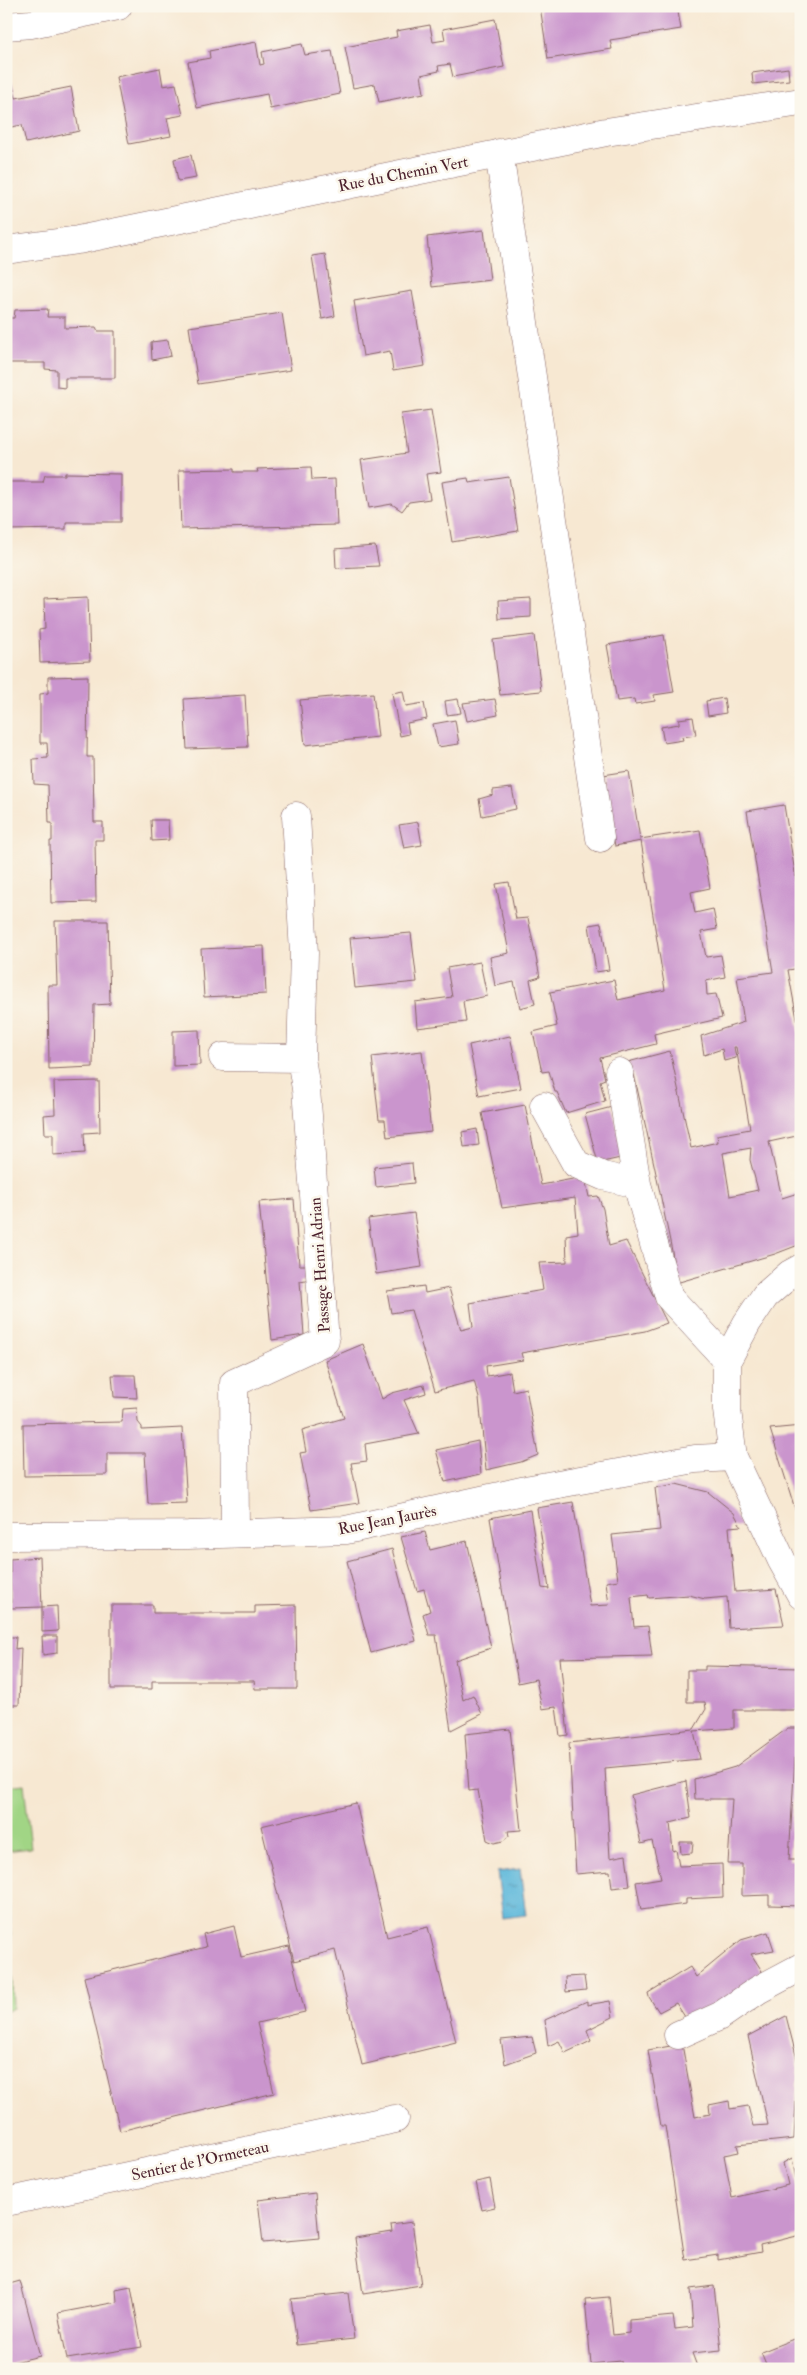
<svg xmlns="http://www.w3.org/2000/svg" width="807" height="2375" viewBox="0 0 807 2375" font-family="'IM FELL Double Pica',serif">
<defs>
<pattern id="water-ripples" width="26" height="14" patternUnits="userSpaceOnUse" patternTransform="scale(1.25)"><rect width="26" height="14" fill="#5cb7da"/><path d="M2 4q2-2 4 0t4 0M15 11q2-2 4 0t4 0" fill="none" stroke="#4e94b1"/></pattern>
</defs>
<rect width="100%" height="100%" fill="#fbf7ec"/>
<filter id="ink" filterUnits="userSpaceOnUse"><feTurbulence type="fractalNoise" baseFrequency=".02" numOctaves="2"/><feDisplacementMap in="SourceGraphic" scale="10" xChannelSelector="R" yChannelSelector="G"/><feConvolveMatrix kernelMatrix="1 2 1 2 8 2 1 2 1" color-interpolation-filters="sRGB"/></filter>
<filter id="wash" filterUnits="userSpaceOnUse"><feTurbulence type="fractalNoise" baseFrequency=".0096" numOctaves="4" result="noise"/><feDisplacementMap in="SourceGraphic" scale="20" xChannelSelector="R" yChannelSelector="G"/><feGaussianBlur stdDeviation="1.12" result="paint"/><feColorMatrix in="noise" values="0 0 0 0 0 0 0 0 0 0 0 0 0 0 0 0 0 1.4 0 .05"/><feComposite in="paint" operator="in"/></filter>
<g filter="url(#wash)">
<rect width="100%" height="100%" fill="#f7e8d2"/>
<path fill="#a1d585" stroke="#767a58" d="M24,1784L31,1848L6,1851V1786Z
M6,1908H10L13,2008L6,2012Z"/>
<path fill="url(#water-ripples)" stroke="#536b82" d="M520,1869L526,1915L503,1918L497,1872Z"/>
<g id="blocks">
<path fill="#ca95cd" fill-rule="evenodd" d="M540,6H677L681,29L610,40L612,49L548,59Z
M781,6H801V10L781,12Z
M495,19L504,67L453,77L450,64L438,66L439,71L421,75L424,93L379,102L375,84L353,88L345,47L397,37L396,31L430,25L433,42L445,40L443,29Z
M256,42L260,65L264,64L262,52L302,44L305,55L332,51L340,94L270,109L267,94L197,108L188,62L210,58L209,51Z
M160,68L163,86L176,84L183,115L167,118L171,136L129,144L116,77Z
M788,68L789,80L753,84L752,73Z
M12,82L16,98L71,87L79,131L26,143L22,125L6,128V83Z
M191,155L196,178L178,181L174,159Z
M484,230L490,280L432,287L427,237Z
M325,254L335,316L322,319L312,256Z
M412,291L425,366L393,371L390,351L363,356L354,301Z
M48,309L47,317H65V328L96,327L98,331H115V378H65V388L57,387V370L45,369V363H6V318H14L15,310Z
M282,313L291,370L198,384L189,327Z
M168,340L171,356L152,360L151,342Z
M431,410L441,472L426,474L430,499L409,502L402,511L392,504L369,508L361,460L407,453L401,414Z
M311,467L312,480L335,479L337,525L181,529L179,470L234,469V472H258L257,469Z
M65,473L121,474V522H66V529L6,530V482H43L45,475H65Z
M509,477L518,531L452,542L442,482L468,478L469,483Z
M375,546L379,566L336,568L335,549Z
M88,597L90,661L40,663L39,630L45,629L44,599Z
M531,599V617L499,619L498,601Z
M534,635L541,691L500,695L493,640Z
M664,635L674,692L654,695L655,701L635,704L634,699L617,701L607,645Z
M88,676L87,757H93L94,822H103V840H95L96,902L51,903L50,841H52V823H49L48,785L34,784L33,759L48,758L47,743H40V694L48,693V677Z
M403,691L406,706L424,703L427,719L407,723L409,734L400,736L392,693Z
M373,693L378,737L305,745L300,700Z
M245,695L248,747L187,749L184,699Z
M724,698L726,713L708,716L706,701Z
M458,699L461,713L447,715L445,701Z
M495,699L498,715L467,721L463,703Z
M693,717L696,735L682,737L683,740L664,743L661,727L679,724V719Z
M455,720L459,744L438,747L433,724Z
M629,771L640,839L700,830L710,888L691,892L695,913L713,909L717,929L701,932L706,957L721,955L725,977L706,981L707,995L716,994L722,1018L654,1034L656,1044L600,1058L605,1079L600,1081L605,1101L566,1113L557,1092H555L549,1071L542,1072L533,1032L557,1026L550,992L614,980L618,1000L665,990L641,841L615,846L603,775Z
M512,788L516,809L482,816L479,799L493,795V790Z
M784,805L801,910V968L788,970L801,1041V1135L769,1142L782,1198L801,1192V1244L775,1254L676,1283L672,1251L655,1169L634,1074H631L628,1062L670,1051L691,1148L718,1142L717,1135L750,1129L736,1047H734L736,1058L724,1061L722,1049L704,1055L701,1036L744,1022L737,977L773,972L747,811ZM751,1148L750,1160L758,1190L730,1196L723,1153Z
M151,820H168L169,840L152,841Z
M418,822L422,845L404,848L399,825Z
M509,882L516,919L528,918L540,977L530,980L535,1004L520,1008L514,982L495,986L490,957L509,953L496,884Z
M55,921H108L110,1004L94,1005L93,1067L49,1069L48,985H57Z
M601,923L609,970L596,972L589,925Z
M411,933L417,982L355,988L350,938Z
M264,946L266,994L204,997L201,949Z
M480,962L487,996L463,1001L466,1022L417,1028L415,1002L452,997L447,968Z
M199,1030L200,1065L173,1066V1031Z
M510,1036L521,1088L479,1096L469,1045Z
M422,1051L431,1132L387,1137L385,1120H379L372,1057Z
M99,1081L100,1132L84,1133L85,1153L53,1155V1134H45L44,1115L55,1114L54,1082Z
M525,1105L541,1185L578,1178L586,1183L589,1197L598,1196L603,1209L609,1246L626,1241L667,1323L645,1331L521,1353L523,1360L486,1366L487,1376L510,1372L513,1391L526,1388L538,1455L521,1462L486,1470L479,1398L474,1381L435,1391L411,1310L391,1313L387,1291L424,1286L425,1293L449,1288L461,1330L473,1327L470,1303L543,1290L539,1263L567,1262L566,1235L578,1233L575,1198L502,1208L482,1113Z
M612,1107L625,1157L598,1163L585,1114Z
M477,1129L479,1145L464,1147L462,1132Z
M412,1163L414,1183L376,1187L374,1167Z
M294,1199L299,1265H309L311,1279L300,1281L304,1335L272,1340L259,1202Z
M414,1213L422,1267L376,1274L368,1219Z
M363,1344L382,1399L392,1393L424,1385L426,1393L404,1400L419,1434L365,1444L367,1461L351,1463L359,1503L311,1510L300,1453L306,1452L302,1430L344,1418L325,1360Z
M112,1375H135L137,1398L114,1397Z
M137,1408L138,1422L142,1427V1430L182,1428L187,1503L148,1504L145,1453H107V1475L24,1476L23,1424L122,1422L123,1409Z
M801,1426V1525H800L770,1429Z
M478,1441L481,1474L445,1482L436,1450Z
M676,1484L708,1492L734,1513L741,1526L729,1527L735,1592L776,1589L784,1625L729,1628L727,1597L705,1599L689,1595L649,1598L648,1595L631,1597L634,1627L648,1626L652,1656L560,1658L568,1735L560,1736L556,1707L542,1709L536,1679L518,1683L490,1518L530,1510L542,1588L549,1589L537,1508L573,1502L590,1606L609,1605L606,1582L618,1580L612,1535L660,1530L655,1488Z
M425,1532L430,1550L467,1541L491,1648L455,1660L463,1700L473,1695L482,1714L451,1730L436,1635H429L423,1614L430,1611L424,1589L417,1591L401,1537Z
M392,1549L416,1641L371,1653L347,1561Z
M40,1557L42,1607L11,1608L10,1559Z
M111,1605H153V1613H255V1606L296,1605L297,1689H255L254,1681H152V1689H111Z
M57,1606L58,1631L42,1632V1607Z
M42,1636H57V1653L43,1655Z
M6,1637H16L15,1649L21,1648L19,1705H6Z
M705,1666L801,1668V1710H734V1728L694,1731L700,1759L605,1768L610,1858L626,1855L630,1886L612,1888L610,1871L576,1874L569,1743L694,1729L706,1709L705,1702H687V1670H705Z
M788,1728H801V1757H795L789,1860H801V1906L769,1905V1895L742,1896V1864H728L732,1799H695L694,1779L735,1767Z
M510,1729L521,1830L508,1831L509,1836L503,1841L494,1843L487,1840L478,1790L469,1791L465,1734Z
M686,1781L691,1818L670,1823L673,1851L676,1850L679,1866L722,1864L723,1897L686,1899V1904L641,1910L636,1882L661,1878L652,1841L641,1844L631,1795Z
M356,1803L387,1937L428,1927L456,2042L362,2065L335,1950L294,1961L261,1826Z
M680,1842H693L692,1853L681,1854Z
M234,1926L241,1957L289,1946L302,2000L305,2012L257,2023L274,2093L120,2131L84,1977L206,1947L203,1934Z
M768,1932L774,1950L751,1954L762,1971L738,1991L689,2023L676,2003L659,2012L649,1997L648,1993L690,1967L696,1977L741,1940Z
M584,1976L586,1990L566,1992L565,1977Z
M587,2001V2005L610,2001L613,2017L587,2030L591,2041L565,2053L559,2041L548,2046L545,2020Z
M786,2016L798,2063L794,2139L737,2145L739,2152L724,2155L732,2198L788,2185L783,2163L792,2158L801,2204V2235L760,2245L761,2252L718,2260V2255L685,2260L665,2126H661L648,2050L682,2044L695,2117L710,2114L709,2105L729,2101L730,2109L748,2106L753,2126L768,2125L748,2036Z
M532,2037L536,2053L505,2064L501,2040Z
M490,2179L495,2207L482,2210L476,2182Z
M315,2193L319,2238L263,2243L258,2200Z
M412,2222L421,2285L363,2294L355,2238L392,2232L391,2225Z
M20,2281L40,2356L6,2364V2285Z
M714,2286L721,2350L692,2353L698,2369H622L621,2361L591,2364L585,2299L609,2297L613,2335L629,2333V2320L652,2318L673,2316L675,2329L693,2327L690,2289Z
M131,2287L142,2347L67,2359L58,2313L117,2302L116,2290Z
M348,2293L354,2339L297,2345L291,2299Z
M801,2336V2369H768L761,2352Z"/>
</g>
</g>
<g filter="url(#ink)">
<use href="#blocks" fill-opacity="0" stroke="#876565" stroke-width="1"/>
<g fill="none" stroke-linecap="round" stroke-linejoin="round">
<defs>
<path id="minor" d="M6,26L31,24L118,6
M499,153L600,838
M6,250L78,240L606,132L801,102
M296,816L304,953L301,1058
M223,1057L301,1058L306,1089L325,1341L234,1383L235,1533
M619,1072L637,1184
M544,1106L576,1164L603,1176L637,1184L669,1297L727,1360
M801,1268L790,1274L765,1296L747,1323L727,1360V1410L733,1457L782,1561L801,1595
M6,1536L188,1535L346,1530L531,1489L695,1459L733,1457
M678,2035L720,2016L758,1990L801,1967
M6,2202L395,2119"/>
</defs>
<use href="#minor" stroke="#876565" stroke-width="29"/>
<use href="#minor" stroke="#fff" stroke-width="28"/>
</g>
</g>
<g text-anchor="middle" stroke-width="5" stroke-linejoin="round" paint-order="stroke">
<g font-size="16" fill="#4a1f2b" stroke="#fbf7ec">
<text transform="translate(403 173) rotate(-11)" y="6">Rue du Chemin Vert</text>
<text transform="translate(319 1265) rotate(-94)" y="6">Passage Henri Adrian</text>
<text transform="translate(387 1519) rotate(-11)" y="6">Rue Jean Jaurès</text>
<text transform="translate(200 2160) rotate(-12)" y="6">Sentier de l'Ormeteau</text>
</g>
</g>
<rect width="807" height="2375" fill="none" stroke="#fbf7ec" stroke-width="25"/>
</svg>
